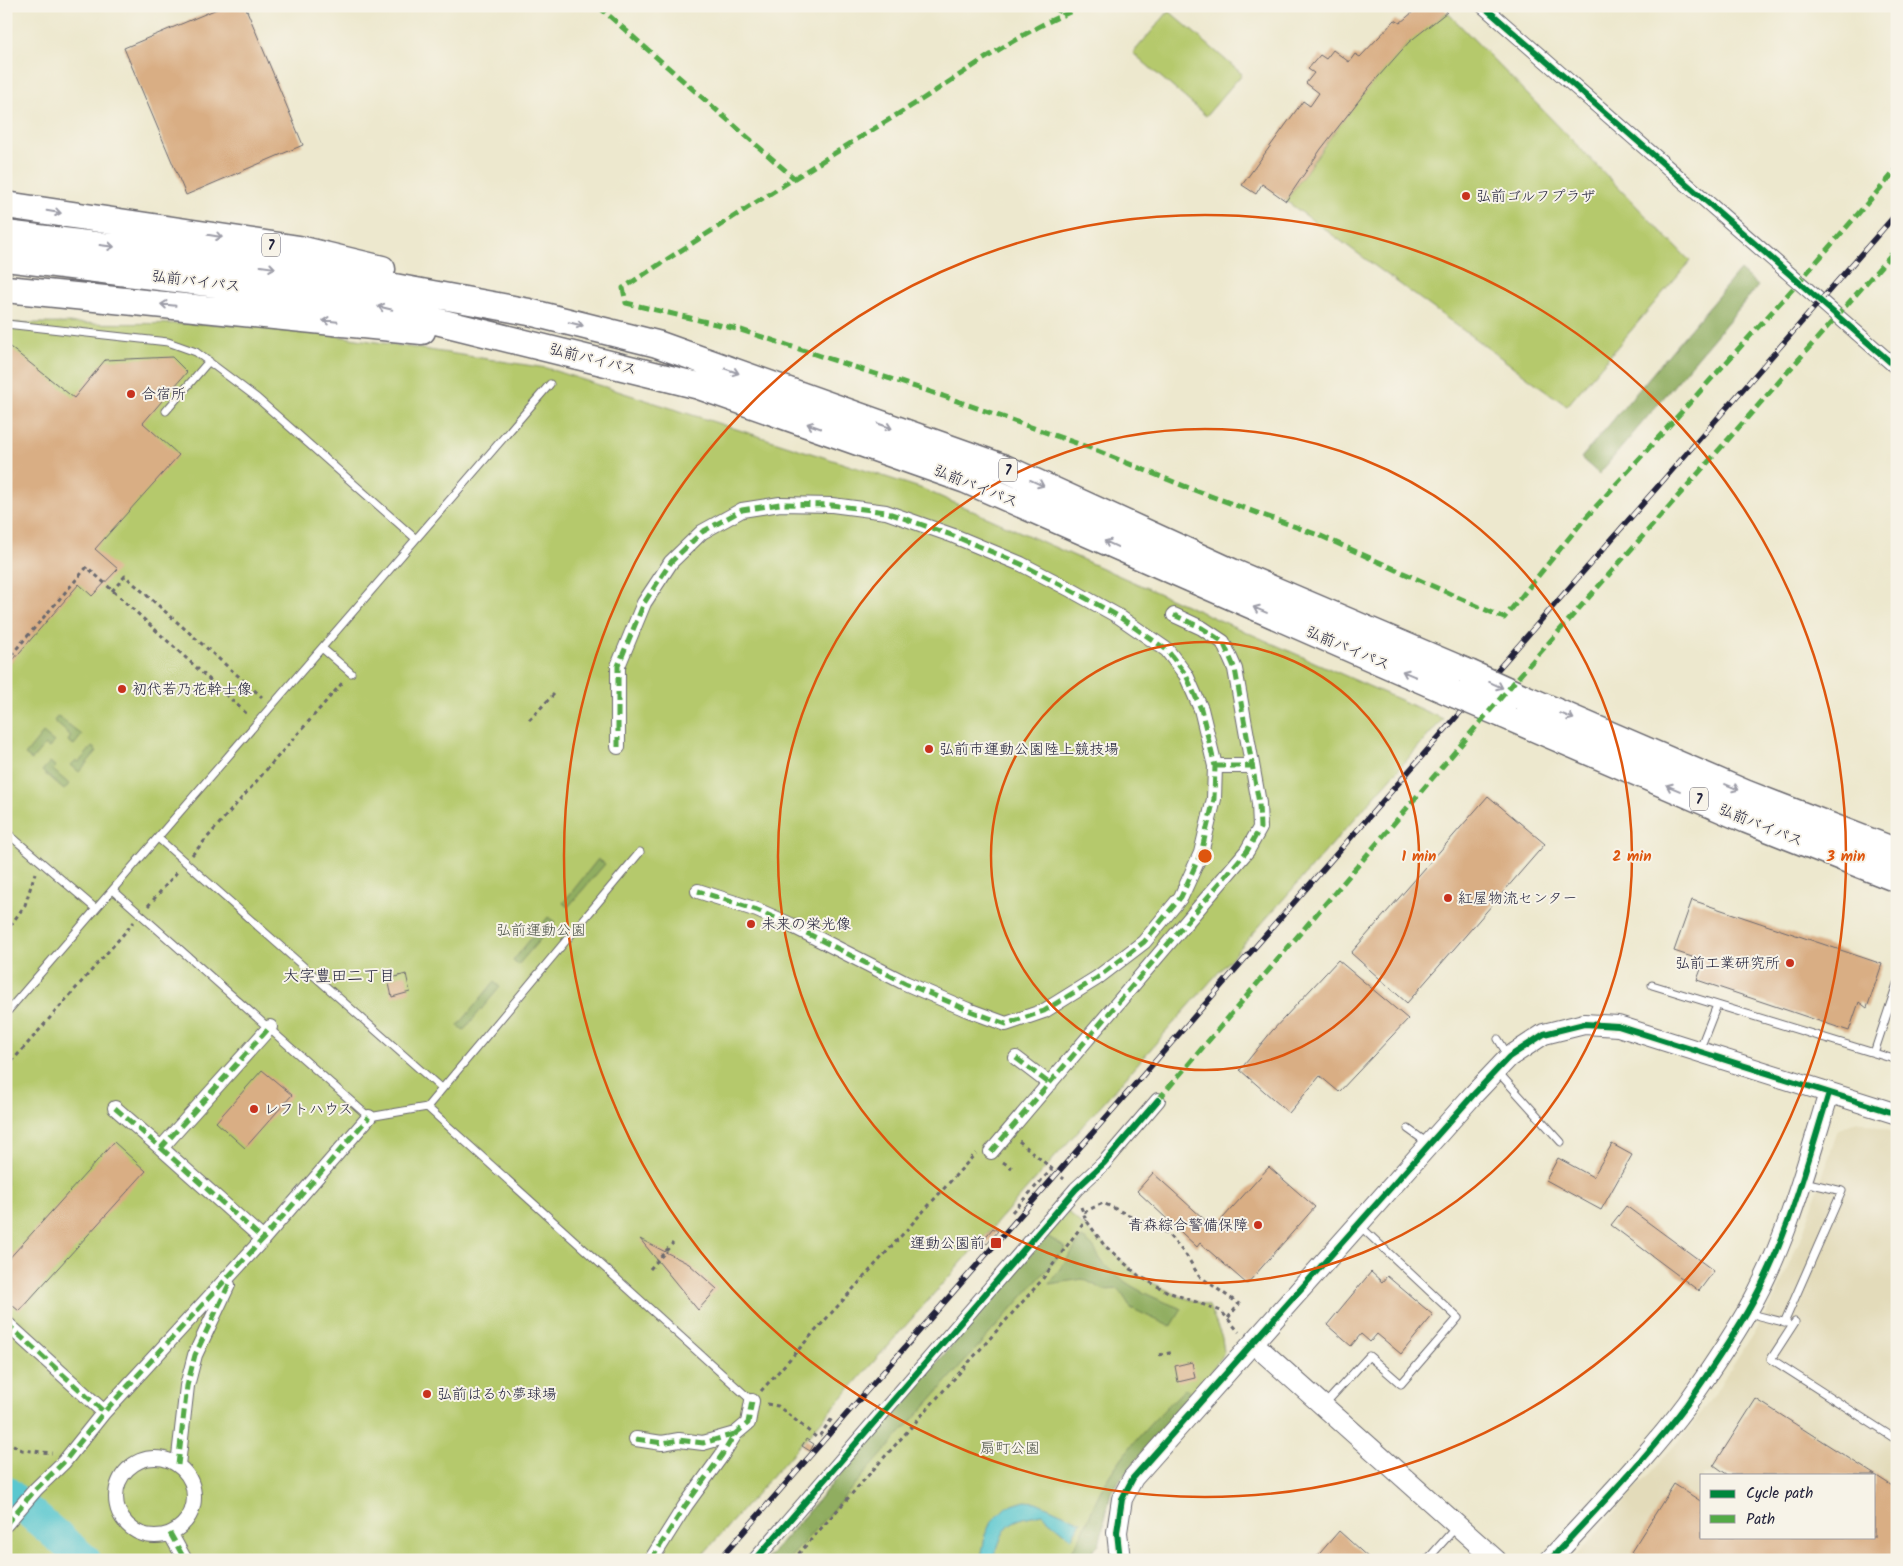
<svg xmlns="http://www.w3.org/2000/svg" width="1903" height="1566" viewBox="0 0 1903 1566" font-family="Kalam,'Klee One',sans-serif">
<rect width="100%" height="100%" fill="#f7f3e8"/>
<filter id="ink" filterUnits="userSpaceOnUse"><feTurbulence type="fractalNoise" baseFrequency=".02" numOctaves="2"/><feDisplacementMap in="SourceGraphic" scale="10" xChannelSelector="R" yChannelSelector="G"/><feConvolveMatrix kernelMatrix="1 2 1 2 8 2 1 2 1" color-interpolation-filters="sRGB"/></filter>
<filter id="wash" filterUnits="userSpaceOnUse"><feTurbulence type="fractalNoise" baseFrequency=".0096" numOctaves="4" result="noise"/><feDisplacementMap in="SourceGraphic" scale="20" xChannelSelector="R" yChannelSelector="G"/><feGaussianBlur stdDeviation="1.12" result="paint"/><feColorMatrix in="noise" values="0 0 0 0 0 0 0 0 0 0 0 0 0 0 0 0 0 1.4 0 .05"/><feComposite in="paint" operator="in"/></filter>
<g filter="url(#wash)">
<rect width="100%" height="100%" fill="#ede8ce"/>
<path fill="#e3dbba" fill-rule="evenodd" d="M1857,1121L1897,1133V1560H1572L1692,1426L1725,1378L1771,1306L1803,1233L1838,1130ZM1702,1475H1874V1537H1702Z"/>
<path fill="#b5c96c" stroke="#6c7654" d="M1169,11L1242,74L1206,116L1133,53Z
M1447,12L1690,261L1567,406L1286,201C1323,146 1362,91 1408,43C1419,31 1434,22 1447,12Z
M6,323L259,324L546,368L923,489L1443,719L698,1560H6Z
M1068,1212L1139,1276L1177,1295L1209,1306L1222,1338L1224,1352L1195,1396L1155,1436L1111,1492L1099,1545L1084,1560H766Z"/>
<path fill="#90ad60" stroke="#59684e" d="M1740,270L1758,286L1599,474L1581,458Z
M58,716L82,735L74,745L68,741L71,736L54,721Z
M43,733L54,742L49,748L45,745L32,760L25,755Z
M92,747L97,751L79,772L71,765L76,760L79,762Z
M50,762L56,767L53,770L69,784L64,790L42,771Z
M598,859L605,864L568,907L563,903Z
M548,917L555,922L518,965L513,961Z
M494,982L500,987L464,1030L458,1026Z
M1047,1236L1066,1248L788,1560H766Z
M1082,1238C1098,1248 1094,1252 1104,1264C1125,1287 1155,1298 1182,1309L1171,1327L1131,1308L1119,1289L1104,1290L1083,1279L1049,1284Z
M1186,1388L1195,1396L1155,1436L1111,1492L1099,1545L1084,1560H1064C1083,1541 1088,1515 1100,1492C1119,1455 1156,1417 1186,1388Z"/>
<path fill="#5ac7cf" stroke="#3e7485" d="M1025,1501L1036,1502L1081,1522L1071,1538L1042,1514C1003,1521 1006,1525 993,1560H981L985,1535L991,1522L1006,1507Z"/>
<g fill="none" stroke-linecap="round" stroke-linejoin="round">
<path stroke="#5ac7cf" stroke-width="32" d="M6,1492L85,1560"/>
</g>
<g id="blocks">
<path fill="#d9ae84" d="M224,6H245L303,145L186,195L124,48Z
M1420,6H1443L1447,12L1409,42L1371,85L1321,149L1286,201L1262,184L1256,194L1242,185L1303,101L1310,106L1319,93L1306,83L1314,73L1308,69L1320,55L1326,59L1333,50L1349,62L1355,54L1360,57L1395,20L1400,23Z
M6,344L74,398L105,360L172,357L187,372L143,423L179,455L95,549L118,569L92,596L79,584L6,668Z
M1488,796L1545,844L1407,1003L1351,953Z
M1692,900L1882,964L1867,1008L1859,1002L1849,1031L1697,980L1704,961L1674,951Z
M1338,960L1408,1019L1339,1092L1320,1076L1289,1113L1240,1070L1272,1031Z
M406,974L410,992L392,997L388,979Z
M262,1070L292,1095L245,1148L216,1122Z
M114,1142L146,1171L19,1311L6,1300V1262Z
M1612,1144L1632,1155L1601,1210L1546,1180L1558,1158L1593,1177Z
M1269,1167L1315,1207L1247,1284L1200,1243L1197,1247L1137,1191L1153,1173L1214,1228Z
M1626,1206L1714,1271L1699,1291L1611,1225Z
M993,1228L998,1231L987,1244L982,1241Z
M640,1239L689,1264L717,1289L698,1310Z
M1371,1272L1382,1282L1387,1276L1433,1315L1401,1354L1377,1334L1370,1342L1361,1334L1351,1346L1327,1325Z
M1192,1362L1195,1378L1178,1382L1175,1366Z
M1756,1399L1897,1489V1560H1893L1890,1557L1888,1560H1643L1631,1552L1674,1484L1702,1502V1537H1874V1475H1728L1714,1465Z
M806,1439L814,1444L810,1451L802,1446Z
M1339,1531L1371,1560H1314Z"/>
</g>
</g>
<g filter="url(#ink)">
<use href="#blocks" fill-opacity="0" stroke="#69676e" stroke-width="1"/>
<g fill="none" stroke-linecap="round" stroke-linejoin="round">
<defs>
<path id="lane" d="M6,324L168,342L196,352L257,398L416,539
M166,411L209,361
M322,648L351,673
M6,832L96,909
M158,838L442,1089
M640,852L427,1107L752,1401
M113,890L369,1117L427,1107
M1652,985L1897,1060
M6,1013L550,384
M1498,1039L1509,1057
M1699,1051L1717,1005
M1874,1053L1897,984
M1498,1072L1561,1142
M1408,1129L1429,1144
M1750,1312L1759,1316L1787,1323
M1795,1322L1771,1359L1897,1440
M1784,1323L1842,1191L1804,1182
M1325,1404L1369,1356L1401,1384L1458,1318L1360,1226
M1427,1560L1457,1526"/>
<path id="street" d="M1483,6L1897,368
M618,747V666L644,603L671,562L702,532L742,510L780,504L832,505L886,512L954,536L1021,564L1071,590L1118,616L1167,650L1186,675L1201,709L1215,766L1214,799L1201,853L1181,897L1144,942L1097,978L1044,1011L1006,1024L968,1010L905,983L791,925L757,910L698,891
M1215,766H1252
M1016,1058L1050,1084
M115,1108L161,1148L270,1027
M161,1148L263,1239
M991,1152L1247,851L1260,828L1259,803L1235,669L1223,642L1202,628L1174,615
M6,1323L104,1412L263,1239L369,1117
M636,1439L662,1443L679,1440L703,1443L735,1434
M116 1497a39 39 0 1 1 78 0a39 39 0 1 1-78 0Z
M178,1465L187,1386L195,1355L228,1285
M6,1524L36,1489L64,1462L104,1412
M170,1533L185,1560
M651,1560L685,1506L722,1455L735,1434L748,1423L752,1401
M755,1560L1076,1189L1104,1163L1158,1100"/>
<path id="secondary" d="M1253,1343L1496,1560
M1120,1560L1117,1532L1122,1499L1133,1478L1474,1094L1509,1057L1544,1034L1584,1024L1618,1026L1897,1114
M1550,1560C1596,1509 1646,1459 1687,1404C1708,1374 1729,1343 1747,1312C1786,1245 1806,1167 1829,1093"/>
<path id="highway" d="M6,205L299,249L382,269
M6,234L231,262L378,284L529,312L657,344L1002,467L1232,572L1469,673
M6,258L355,301L699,386L966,480L1454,694
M6,289L422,331
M1522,697L1747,794L1897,852
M1504,715L1747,820L1897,879"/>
</defs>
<use href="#lane" stroke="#69676e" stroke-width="9"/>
<use href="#street" stroke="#69676e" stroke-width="16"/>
<use href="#secondary" stroke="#69676e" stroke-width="22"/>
<use href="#highway" stroke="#69676e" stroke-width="29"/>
<path stroke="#69676e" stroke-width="3" stroke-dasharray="4 4" stroke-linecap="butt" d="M112,591L125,576L262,697
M6,661L87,567L247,714
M529,720L555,693
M192,855L343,682
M148,906L178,871
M6,932L25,905L35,873
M6,1068L134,922
M1019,1141L1064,1179
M1003,1162L1012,1168
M1081,1207L1086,1220L1104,1245L1139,1276L1168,1292L1221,1311L1239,1332
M1012,1212L1052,1169
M1084,1212L1103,1203L1167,1233L1186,1255L1199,1276L1239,1304L1228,1318
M650,1269L673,1243
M1159,1355L1174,1352
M761,1391L976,1153
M767,1404L778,1406L816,1437L820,1435L833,1417
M6,1441L22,1450L52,1453
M793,1560L1041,1281L1086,1220"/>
<use href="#lane" stroke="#fff" stroke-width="7"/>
<use href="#street" stroke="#fff" stroke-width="14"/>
<use href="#secondary" stroke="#fff" stroke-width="20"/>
<use href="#highway" stroke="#fff" stroke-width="26"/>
<defs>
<path id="rail" d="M719,1560L1897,213"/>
</defs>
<use href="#rail" stroke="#22223b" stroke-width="5.5"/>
<use href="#rail" stroke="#f7f3e8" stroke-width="4" stroke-dasharray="11" stroke-linecap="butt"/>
<defs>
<path id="highway-bridge" d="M1469,673L1522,697
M1454,694L1504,715"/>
</defs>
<use href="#highway-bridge" stroke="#69676e" stroke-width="29" stroke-linecap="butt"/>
<use href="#highway-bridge" stroke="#fff" stroke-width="26"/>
<path stroke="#53aa46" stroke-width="5" stroke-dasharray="10 5" stroke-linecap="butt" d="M598,6L794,178
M1053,6L1063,14
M1085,6C1027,27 973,67 921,100C821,161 721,224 623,288L626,303L741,330L943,396L1090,448L1194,490L1321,536L1504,618L1582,522L1798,283L1897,169
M618,747V666L644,603L671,562L702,532L742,510L780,504L832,505L886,512L954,536L1021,564L1071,590L1118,616L1167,650L1186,675L1201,709L1215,766L1214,799L1201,853L1181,897L1144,942L1097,978L1044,1011L1006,1024L968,1010L905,983L791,925L757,910L698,891
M1215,766H1252
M1016,1058L1050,1084
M1158,1100L1522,673L1897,248
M115,1108L161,1148L270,1027
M161,1148L263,1239
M991,1152L1247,851L1260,828L1259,803L1235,669L1223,642L1202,628L1174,615
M6,1323L104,1412L263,1239L369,1117
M636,1439L662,1443L679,1440L703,1443L735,1434
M178,1465L187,1386L195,1355L231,1280
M6,1524L36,1489L64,1462L104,1412
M170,1533L185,1560
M651,1560L685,1506L722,1455L735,1434L748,1423L752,1401"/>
<defs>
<path id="cycleway" d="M1483,6L1897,368
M755,1560L1076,1189L1104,1163L1158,1100
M1120,1560L1117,1532L1122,1499L1133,1478L1474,1094L1509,1057L1544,1034L1584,1024L1618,1026L1897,1114
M1550,1560C1596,1509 1646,1459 1687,1404C1708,1374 1729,1343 1747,1312C1786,1245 1806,1167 1829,1093"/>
</defs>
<use href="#cycleway" stroke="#f7f3e8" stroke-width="9"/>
<use href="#cycleway" stroke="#00873e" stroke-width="6"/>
</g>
<defs><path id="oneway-shaft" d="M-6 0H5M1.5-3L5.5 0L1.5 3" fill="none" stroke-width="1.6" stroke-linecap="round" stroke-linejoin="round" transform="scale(1.25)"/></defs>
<g stroke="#9c9ca7">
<use href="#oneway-shaft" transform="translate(54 212) rotate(9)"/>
<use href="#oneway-shaft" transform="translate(215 236) rotate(9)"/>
<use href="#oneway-shaft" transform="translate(107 246) rotate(7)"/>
<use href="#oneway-shaft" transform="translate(268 267) rotate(8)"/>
<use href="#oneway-shaft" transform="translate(168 305) rotate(-174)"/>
<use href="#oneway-shaft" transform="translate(385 308) rotate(-166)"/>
<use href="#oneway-shaft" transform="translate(330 321) rotate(-174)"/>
<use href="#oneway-shaft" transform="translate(576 324) rotate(14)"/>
<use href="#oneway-shaft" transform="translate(732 371) rotate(19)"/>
<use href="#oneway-shaft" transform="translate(814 426) rotate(-161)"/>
<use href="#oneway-shaft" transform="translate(885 426) rotate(19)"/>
<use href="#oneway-shaft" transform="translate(1037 483) rotate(24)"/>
<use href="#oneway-shaft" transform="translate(1111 544) rotate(-156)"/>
<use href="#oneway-shaft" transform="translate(1260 610) rotate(-157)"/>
<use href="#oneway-shaft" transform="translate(1409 674) rotate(-157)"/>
<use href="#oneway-shaft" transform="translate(1496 685) rotate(24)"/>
<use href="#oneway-shaft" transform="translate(1567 716) rotate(23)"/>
<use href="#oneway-shaft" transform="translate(1732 787) rotate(23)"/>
<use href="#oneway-shaft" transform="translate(1673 788) rotate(-157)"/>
</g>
</g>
<g fill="none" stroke="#de560e" stroke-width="2.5">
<circle cx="1205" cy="856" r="214"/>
<circle cx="1205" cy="856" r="427"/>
<circle cx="1205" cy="856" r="641"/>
</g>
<g fill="#c8321e" stroke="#f7f3e8" stroke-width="2">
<circle cx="1466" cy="196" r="5"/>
<circle cx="131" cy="394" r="5"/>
<circle cx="122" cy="689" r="5"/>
<circle cx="929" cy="749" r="5"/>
<circle cx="1448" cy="898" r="5"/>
<circle cx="751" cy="924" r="5"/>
<circle cx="1790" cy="963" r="5"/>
<circle cx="254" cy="1109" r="5"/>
<circle cx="1258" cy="1225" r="5"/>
<rect x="990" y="1237" width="12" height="12" rx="2.5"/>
<circle cx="427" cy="1394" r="5"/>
</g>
<g text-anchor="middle" stroke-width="4" stroke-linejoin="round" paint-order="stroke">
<g fill="#f7f3e8" stroke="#62616f" stroke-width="1">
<rect x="262" y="233.5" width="18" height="23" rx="4"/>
<rect x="999" y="458.5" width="18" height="23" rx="4"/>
<rect x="1690" y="787.5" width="18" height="23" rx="4"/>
</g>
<g font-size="14" font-weight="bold" fill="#22223b">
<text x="271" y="250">7</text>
<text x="1008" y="475">7</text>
<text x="1699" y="804">7</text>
</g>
<g font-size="15" fill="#22223b" stroke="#f7f3e8" text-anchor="start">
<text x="1476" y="201">弘前ゴルフプラザ</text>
<text x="141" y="399">合宿所</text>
<text x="132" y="694">初代若乃花幹士像</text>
<text x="939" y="754">弘前市運動公園陸上競技場</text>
<text x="1458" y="903">紅屋物流センター</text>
<text x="761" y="929">未来の栄光像</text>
<text x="1780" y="968" text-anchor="end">弘前工業研究所</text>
<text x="264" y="1114">レフトハウス</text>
<text x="1248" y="1230" text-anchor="end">青森綜合警備保障</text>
<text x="985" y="1248" text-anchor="end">運動公園前</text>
<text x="437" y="1399">弘前はるか夢球場</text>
</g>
<g font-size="15" fill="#22223b" stroke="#f7f3e8">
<text transform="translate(196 281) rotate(7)" y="5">弘前バイパス</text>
<text transform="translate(593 359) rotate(14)" y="5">弘前バイパス</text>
<text transform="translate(976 486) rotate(22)" y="5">弘前バイパス</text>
<text transform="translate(1348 648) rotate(23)" y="5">弘前バイパス</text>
<text transform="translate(1761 825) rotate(22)" y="5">弘前バイパス</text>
</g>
<g font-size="15" fill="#4e544a" stroke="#f7f3e8">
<text x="541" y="935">弘前運動公園</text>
<text x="1010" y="1453">扇町公園</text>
</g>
<g font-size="16" fill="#22223b" stroke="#f7f3e8">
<text x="339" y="981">大字豊田二丁目</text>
</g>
</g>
<circle cx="1205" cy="856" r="8" fill="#de560e" stroke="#f7f3e8" stroke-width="2.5"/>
<g font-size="15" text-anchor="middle" font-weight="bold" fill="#de560e" stroke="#f7f3e8" stroke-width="4" stroke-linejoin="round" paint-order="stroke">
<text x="1419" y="861">1 min</text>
<text x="1632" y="861">2 min</text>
<text x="1846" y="861">3 min</text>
</g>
<rect width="1903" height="1566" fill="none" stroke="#f7f3e8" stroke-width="25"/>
<rect x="1700" y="1474" width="175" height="65" fill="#f7f3e8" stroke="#a29fa3"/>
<rect x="1710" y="1490" width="25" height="8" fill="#00873e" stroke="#a29fa3"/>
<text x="1746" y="1498" font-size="15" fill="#22223b">Cycle path</text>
<rect x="1710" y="1515" width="25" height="8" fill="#53aa46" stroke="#a29fa3"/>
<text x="1746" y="1524" font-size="15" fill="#22223b">Path</text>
</svg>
